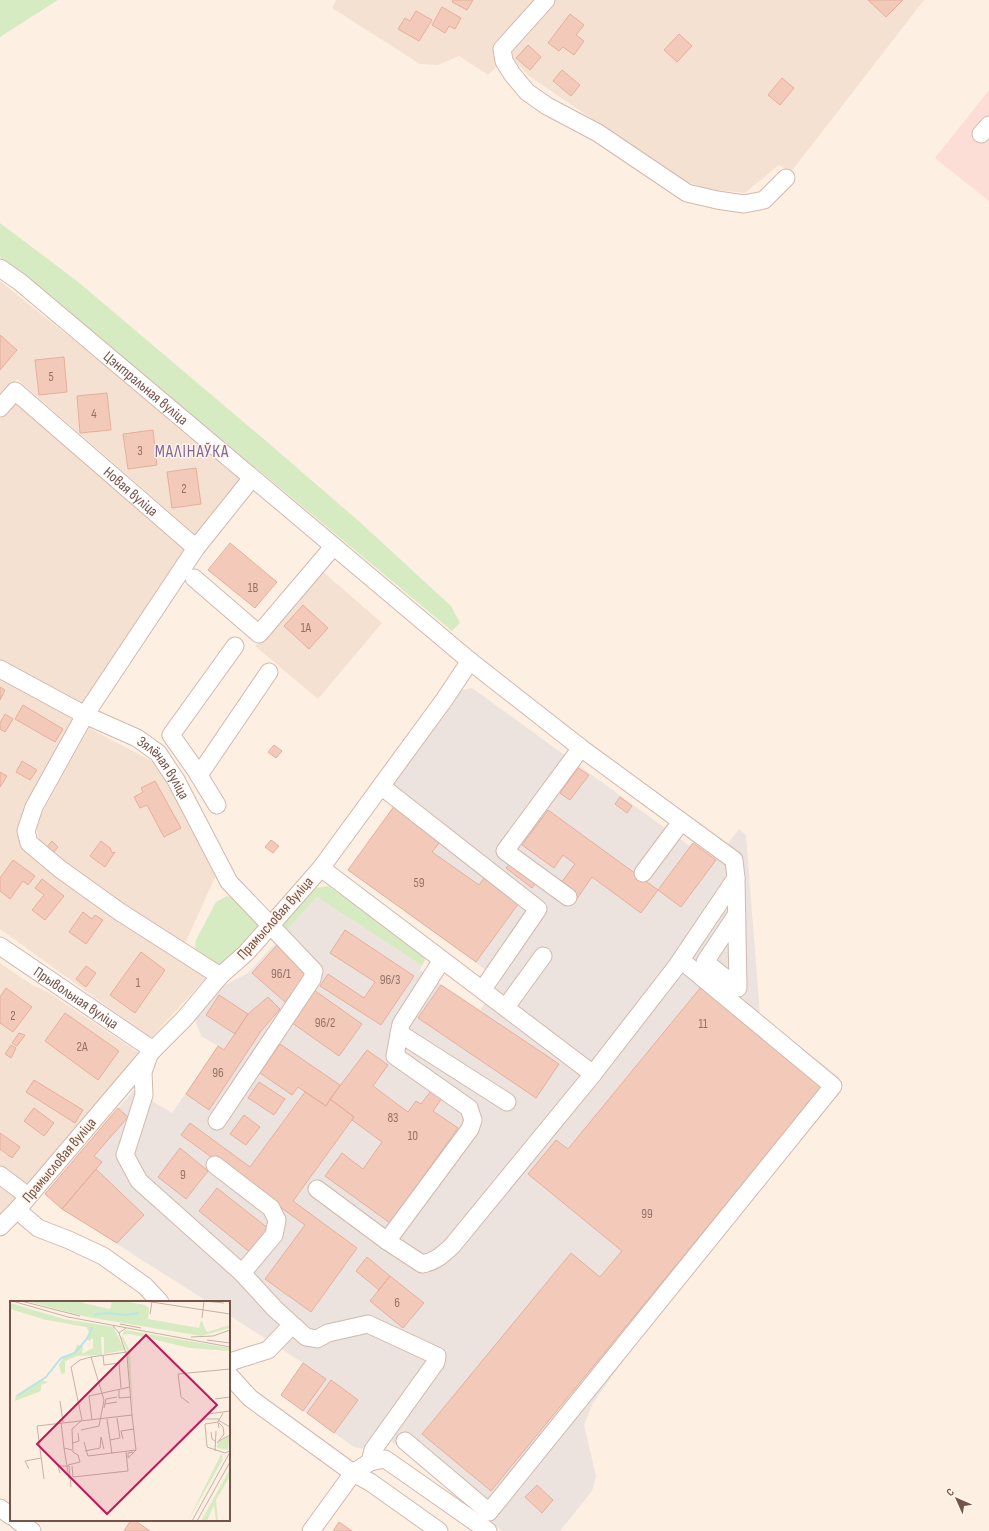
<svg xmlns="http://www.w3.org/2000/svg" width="989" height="1531" viewBox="0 0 989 1531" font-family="'Sofia Sans Condensed',sans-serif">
<rect width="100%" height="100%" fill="#fdf0e3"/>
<path fill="#f5e1d2" d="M336,0H924L791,172L779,165L745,193L707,189L680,179L529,76L509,55L488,75L459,56L438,65L420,64L332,8Z
M0,281L244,477L196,535L17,379L0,400Z
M15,400L189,549L84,708L0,661V419Z
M321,570L382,623L318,699L255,646Z
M0,678L76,720L17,829L20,846L109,913L206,978L151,1038L0,929Z
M89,728L159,765L216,875L183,948L124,906L39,842L36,824Z
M0,963L32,985L48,992L139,1053L0,1215Z"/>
<path fill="#fdded7" d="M989,90V201L935,158Z"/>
<path fill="#ece3de" d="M472,688L690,846L693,843L716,859L739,829L746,835L760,1015L839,1077L840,1091L673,1291L593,1403L584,1425L596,1476L592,1491L560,1531H502L391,1441L382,1452L354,1447L281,1395L303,1363L229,1315V1302H208L62,1209L45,1194L134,1090L172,1113L218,1046L201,1036L195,1020L219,988L248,973L317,897L422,966L420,970L480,1010L501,981L348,870L395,805L396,789L394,783L396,777L462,690Z"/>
<path fill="#d7ebc2" d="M0,0H58L0,37Z
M0,223L77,281L265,440L362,524L451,606L460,623L452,631L28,278L0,257Z
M328,886L423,953L425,960L422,966L317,897L286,931L282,926L315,888Z
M227,896L237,899L261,927L224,964L215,967L199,955L195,948L196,940L216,902Z"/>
<path fill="#f3caba" stroke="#e6ae9a" d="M453,0H473L467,10L452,2Z
M868,0H903L886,17Z
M442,7L461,18L455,29L449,26L445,33L432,25Z
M416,11L432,20L419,41L398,29L405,18L410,21Z
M570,14L584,25L576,35L584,41L574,55L563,47L559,51L548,43Z
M679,34L692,46L677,62L664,50Z
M528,45L541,57L530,70L516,58Z
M562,70L580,85L571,96L553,81Z
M782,78L794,88L780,105L768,95Z
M0,335L17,350L0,370Z
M64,357L67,392L39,395L35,360Z
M107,393L111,430L80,433L77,396Z
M153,430L157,465L128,469L123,434Z
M196,468L201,504L172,508L167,472Z
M230,543L277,582L255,608L208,570Z
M303,605L328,628L309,649L284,626Z
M0,687L5,690L0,700Z
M23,705L63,729L55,742L15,719Z
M5,714L13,719L5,732L0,729V723Z
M274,745L282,751L276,758L268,752Z
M22,761L37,770L30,780L16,772Z
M578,768L589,775L570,800L560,793Z
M0,772L7,776L0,787Z
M155,781L181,828L164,837L147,805L140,808L134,797L143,792L141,788Z
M620,797L632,806L627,813L615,804Z
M395,805L440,842L432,852L479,885L484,878L519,903L476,962L348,870Z
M548,810L658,890L641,913L592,877L576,900L558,887L575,864L563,855L554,868L522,845Z
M271,840L279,846L273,853L265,847Z
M52,841L58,847L50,857L43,852Z
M101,841L110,848L112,853L115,852L105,867L90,856Z
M693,843L716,860L681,907L658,890Z
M13,860L35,876L28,885L23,881L10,899L0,891V878Z
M513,860L538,879L532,888L506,868Z
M42,879L64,896L45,920L32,910L44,895L35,888Z
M83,912L92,919L95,915L103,920L86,944L69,932Z
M345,930L414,976L381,1025L320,986L328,974L364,998L375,982L330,953Z
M277,945L310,974L285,1002L252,973Z
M141,952L165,970L135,1013L110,995Z
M86,966L96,973L86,987L76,979Z
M441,985L559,1064L536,1098L418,1018Z
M701,987L822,1087L491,1491L422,1434L571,1253L600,1277L622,1251L528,1174L556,1140L568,1149Z
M6,988L32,1007L13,1032L0,1023V997Z
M311,988L362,1024L339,1056L288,1020Z
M219,995L248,1014L235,1034L206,1015Z
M268,997L280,1009L261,1031L209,1110L186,1094L218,1046L224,1050L248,1014Z
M65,1013L119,1051L98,1080L45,1041Z
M19,1033L25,1035L17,1046L12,1043Z
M280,1044L340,1085L326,1106L298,1087L292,1095L260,1073Z
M11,1045L16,1048L11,1058L5,1054Z
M367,1050L388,1065L373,1086L408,1112L416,1101L421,1104L434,1087L444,1095L433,1111L458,1128L390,1223L325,1176L342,1153L363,1169L382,1142L352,1120L354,1117L330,1099Z
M34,1080L83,1110L75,1123L26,1092Z
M259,1082L285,1099L274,1115L248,1098Z
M305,1092L326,1106L330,1099L354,1117L293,1201L357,1248L311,1312L265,1279L305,1225L181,1135L190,1123L250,1167Z
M34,1108L54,1123L44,1136L24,1121Z
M118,1108L128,1117L94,1156L102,1162L62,1209L45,1194Z
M244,1115L260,1127L246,1145L230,1134Z
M0,1133L20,1147L12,1158L0,1149Z
M180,1148L208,1171L186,1199L158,1177Z
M96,1169L144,1215L117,1243L62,1209Z
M217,1188L269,1229L251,1253L199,1211Z
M367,1257L390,1276L379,1290L356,1271Z
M390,1276L424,1303L403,1328L370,1301Z
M303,1363L326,1379L303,1411L281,1395Z
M331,1380L358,1400L334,1433L307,1413Z
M537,1485L553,1500L542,1513L525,1497Z
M131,1520H134L150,1531H124Z
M339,1522L342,1524L352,1531H333Z"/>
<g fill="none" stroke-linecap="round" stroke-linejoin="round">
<defs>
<g id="minor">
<path d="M546,0L502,49L504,61L512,74L527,92L547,106L598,133L687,193L717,200L744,204L764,200L786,178"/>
<path d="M981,134L989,125"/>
<path id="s1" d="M0,268L20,282L470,661L444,700L321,868L271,925L246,953L220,976L184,1019L153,1050L17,1210L0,1227"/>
<path id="s2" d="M0,408L15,391L196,548"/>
<path d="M194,578L259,634L333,547"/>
<path id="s3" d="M0,669L85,715L137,738L158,753L176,780L229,882L314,971L312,979L217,1121"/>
<path d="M199,775L269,672"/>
<path d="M381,786L538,909L483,989"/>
<path d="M217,805L195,769L171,735L235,646"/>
<path d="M321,868L593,1074"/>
<path d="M643,873L681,822"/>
<path d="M736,878L738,988L705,962L737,914"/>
<path d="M568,897L505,851L581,748"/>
<path id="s4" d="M0,946L153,1050"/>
<path d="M220,976L120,912L60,869L29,843L26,831L34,807L85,715L196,548L252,478"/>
<path d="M506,1007L543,956"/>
<path d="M399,1033L507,1102"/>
<path d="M148,1058L143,1072L144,1095L125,1155L139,1181L242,1273L275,1309L306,1337L317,1339L328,1333L368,1324L437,1356L436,1362L373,1450L370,1462"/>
<path d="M215,1165L271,1208L277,1220L274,1235L242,1273"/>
<path d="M0,1175L28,1196"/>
<path d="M317,1189L387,1241L422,1264C435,1262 442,1255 452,1246L593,1074L676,967L736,878L734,860L581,748L470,661"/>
<path d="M17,1210L38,1228L69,1240L103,1256L145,1286L160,1302"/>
<path d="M387,1241L470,1129L473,1120L469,1108L395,1056L401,1024L442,960"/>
<path d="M229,1364L233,1361L268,1350L292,1325"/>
<path d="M229,1375L250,1398L353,1473L370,1482L439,1531"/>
<path d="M405,1441L489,1512L833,1086L681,960"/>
<path d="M0,1508L11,1516"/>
<path d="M17,1520L32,1531"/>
<path d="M311,1531L353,1473L370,1462L385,1459L488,1531"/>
</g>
</defs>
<use href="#minor" stroke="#d1b8ad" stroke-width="19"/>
<use href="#minor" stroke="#fff" stroke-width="17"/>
</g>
<g text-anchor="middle" stroke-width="3" stroke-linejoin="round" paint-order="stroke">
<g font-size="13" fill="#957165">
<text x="51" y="381">5</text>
<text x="94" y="418">4</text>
<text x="140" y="455">3</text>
<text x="184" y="493">2</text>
<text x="253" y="592">1В</text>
<text x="306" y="632">1А</text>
<text x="419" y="887">59</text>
<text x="281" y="978">96/1</text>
<text x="390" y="984">96/3</text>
<text x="138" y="987">1</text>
<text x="13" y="1020">2</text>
<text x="325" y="1027">96/2</text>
<text x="703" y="1028">11</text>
<text x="82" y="1051">2А</text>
<text x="218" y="1077">96</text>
<text x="393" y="1122">83</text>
<text x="413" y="1140">10</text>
<text x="183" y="1179">9</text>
<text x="647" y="1218">99</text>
<text x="397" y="1307">6</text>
</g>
<g font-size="15" fill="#765349" stroke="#fff4ea">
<text dy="5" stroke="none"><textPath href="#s1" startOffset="189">Цэнтральная вуліца</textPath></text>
<text dy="5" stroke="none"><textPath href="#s2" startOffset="176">Новая вуліца</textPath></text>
<text dy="5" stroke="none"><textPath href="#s3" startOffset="194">Зялёная вуліца</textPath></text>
<text transform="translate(275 918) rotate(-48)" y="5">Прамысловая вуліца</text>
<text dy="5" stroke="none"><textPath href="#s4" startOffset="92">Прывольная вуліца</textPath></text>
<text transform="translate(59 1160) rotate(-50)" y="5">Прамысловая вуліца</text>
</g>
<g font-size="17" letter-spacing="1" fill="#816499" stroke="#fff4ea">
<text x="192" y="457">МАЛІНАЎКА</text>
</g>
</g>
<g transform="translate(10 1301)">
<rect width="220" height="220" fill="#fdf0e3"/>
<path d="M16,0H73V2L100,8L102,0H114L135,4L139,7L138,18L189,27L191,19L197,31L220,24V27L191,35L77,16ZM0,2L54,18L103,26L115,49L94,53V36H91L92,54L67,55L55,60V72L51,73L49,63L55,55L64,51L67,44L73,45L72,53L83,47V37L79,40L76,37L79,31L76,26L36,19L0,8ZM115,29L220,47V50L180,47L120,33L112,34L120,50L123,111L117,50L111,36ZM30,79L39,81L31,84V90L5,100L6,94ZM220,135L218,149L207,147L208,141ZM211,153L212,154L213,158L178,220ZM220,168V175L206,199L208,220H206L204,204L197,220H191Z" fill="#d7ebc2"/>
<path fill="none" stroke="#b7e5e7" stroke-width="2" d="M84,14L97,12L116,14L129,12M7,95L36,76L51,57L65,52L79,35L82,26"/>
<path fill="none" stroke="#c7b1a5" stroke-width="1" d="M2,0L58,16L220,46M11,0L70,15M135,0L220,13M194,0L214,2M140,13L142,1M192,17L194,0M110,23L131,27M103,25L109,32L116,27M181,36L203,35L220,29M197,39L220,42M93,54L94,64L109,62L111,87M81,56L117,51M109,89V97L121,96M205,98L220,96M50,100L53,121M179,102L171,96L168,73L220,68M95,103L107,101M94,107L96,98L107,96M197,113L220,110M97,118L102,153M194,118H209M82,119L79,95L120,86M208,119L220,126M51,121L54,147L62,149M208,121L195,123L197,146L215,152L220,150M209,127L208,121L213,112M71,129L89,125L94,99L81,56L70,59L61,66L72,119M201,131L202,138L206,141M91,136L94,148M113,138L111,130L124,128M100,139L110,137L107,117M209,140L220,134M74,141L78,155L126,149L122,114M63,142L69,140L68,132M207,142L214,133L213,126L209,122M54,147L59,178M75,150L90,147L91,136M205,150L206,130M123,151L118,152V157L126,149M58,164L70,161L68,154L63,151L62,128L71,120M62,165L63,176L118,170L116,151M19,168L15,160L31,157M50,172L48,165H59L61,186M34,178L27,125L122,114L117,55L109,32M182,220L220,151M187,220L220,161"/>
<path fill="#c2185b" fill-opacity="0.15" stroke="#c2185b" stroke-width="2" d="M136,34L207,104L97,213L27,143Z"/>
<rect width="220" height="220" fill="none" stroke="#765349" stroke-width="2"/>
</g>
<g transform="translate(957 1499) rotate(315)" stroke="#fff4ea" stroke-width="3" paint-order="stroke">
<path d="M0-3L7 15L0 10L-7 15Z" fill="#765349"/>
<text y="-6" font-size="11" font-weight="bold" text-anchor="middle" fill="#765349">С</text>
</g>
</svg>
